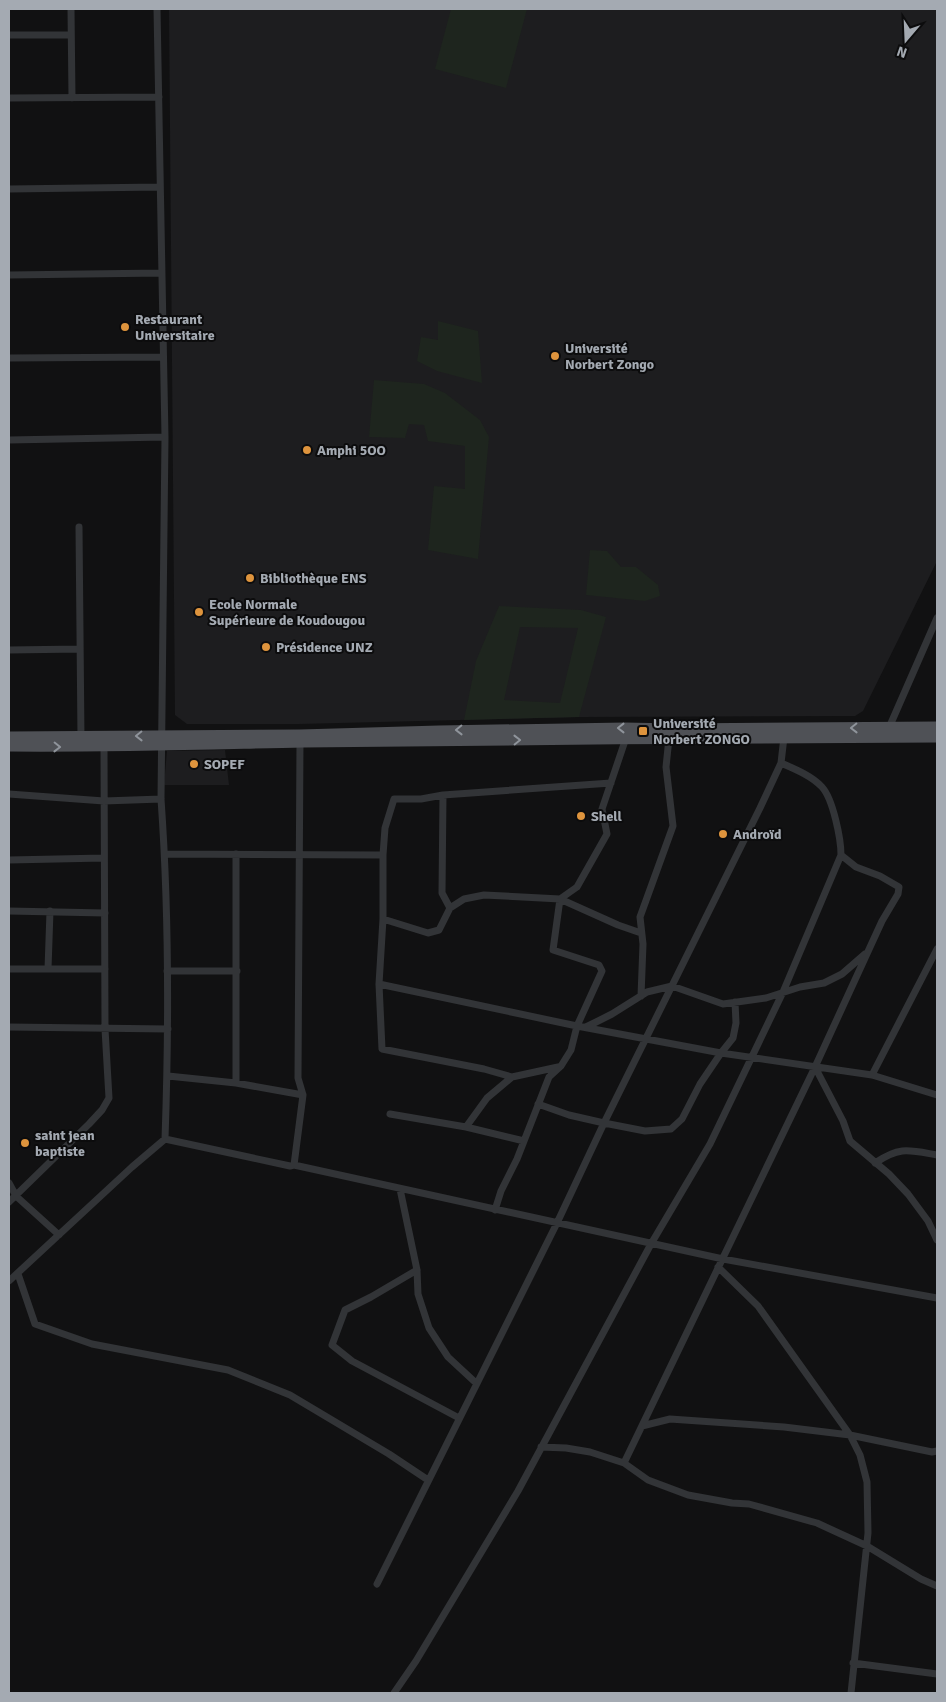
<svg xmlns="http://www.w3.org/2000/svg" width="946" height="1702" viewBox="0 0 946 1702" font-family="Signika,sans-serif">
<rect width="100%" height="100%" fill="#111112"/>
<path fill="#1d1d1f" d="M169,9H937V561L863,711L855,716L579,717L299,724H187L175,715Z
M225,750L229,785H164L167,751Z"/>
<path fill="#1e251e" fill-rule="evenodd" d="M451,9H527L506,88L435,69Z
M438,321L478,331L482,383L437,371L417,361L421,337L438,340Z
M374,380L424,384L445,393L480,420L489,437L478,559L428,550L434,486L465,489V446L428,441L424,425L409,424L405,438L369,437Z
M590,550L607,551L621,567H636L658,585L660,596L645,601L586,595Z
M499,606L581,610L606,617L579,717L464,720L476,661ZM520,627L578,628L560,703L504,700Z"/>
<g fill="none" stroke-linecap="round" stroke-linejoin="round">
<path stroke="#323437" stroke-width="7" d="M71,9L72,98
M9,35H71
M9,98L159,97
M9,189L160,187
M9,275L162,273
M9,358L163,357
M9,440L165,437
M79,527L81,739
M9,650L80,649
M888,730L937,618
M9,794L104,801L161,799
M443,795L421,799H394L385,828L383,855V919L379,984L382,1049L484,1069L512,1077
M165,854L383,855
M9,860L104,858
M450,908L442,893L443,795L611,783
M9,911L105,913
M383,919L428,933L439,930L450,908L464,899L484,895L560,899L618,925L641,933
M9,969H105
M48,969L50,911
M167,971H237
M379,984L577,1026L721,1053L872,1075L937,1095
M641,996L643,944L640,917L673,826L666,767L669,738
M9,1027L168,1029
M586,1027L612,1014L647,992L672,986L723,1004L766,998L800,987L824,983L842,974L865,954
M815,1067L843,1121L850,1141L889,1174L908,1194L928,1221L937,1240
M872,1075L937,949
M168,1076L236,1083L303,1095L298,1078L300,742
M236,1083V854
M538,1104L569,1115L604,1123L645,1131L671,1129L682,1119L700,1084L721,1053L733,1038L736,1023L735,1002
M390,1114L466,1127L524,1141
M466,1127L487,1098L512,1077L558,1067
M165,1139L290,1166L294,1165L723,1259L937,1298
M875,1163C900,1146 909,1150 937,1155
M294,1165L303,1095
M9,1183L16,1196L59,1235
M400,1189L417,1270L418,1294L429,1328L448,1357L476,1383
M9,1202L89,1124L102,1110L109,1098L105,1029L104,747
M495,1210L501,1191L517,1159L549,1077L561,1066L571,1050L577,1026L602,971L599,965L553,950L560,899L577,887L607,834L602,809L626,738
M718,1267L758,1306L850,1435L860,1455L867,1482L868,1533L851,1693
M417,1270L371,1297L345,1310L332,1345L352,1361L459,1418
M18,1274L35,1324L92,1344L228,1370L290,1395L389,1454L428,1480
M9,1281L132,1167L165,1139C169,1026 169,912 161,799L165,437L157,9
M642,1426L670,1419L784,1427L850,1435L932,1452L937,1451
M541,1447L566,1448L590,1452L624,1463L648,1480L688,1495L732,1503L749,1504L817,1523L867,1546L921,1579L937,1586
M624,1463L815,1067L882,921L898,894L899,887L880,876L856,867L841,855C841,839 833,799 822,787C812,776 795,769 781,763
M377,1584L557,1223L604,1123L760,808L781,763L784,737
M853,1663L937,1674
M394,1693L416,1661L518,1491L651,1244L710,1144L783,992L841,855"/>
<path stroke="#4f5156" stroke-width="11" d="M9,737L300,735L439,731L625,728L673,729L937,727
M9,746C107,747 205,744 303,742C514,740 726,737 937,737"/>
</g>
<defs><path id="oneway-chevron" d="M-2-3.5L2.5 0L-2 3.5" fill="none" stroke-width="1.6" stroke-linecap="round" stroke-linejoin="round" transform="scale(1.25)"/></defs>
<g stroke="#8f949b">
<use href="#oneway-chevron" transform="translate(621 728) rotate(180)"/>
<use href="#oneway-chevron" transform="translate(854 728) rotate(179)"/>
<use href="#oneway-chevron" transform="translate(459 730) rotate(179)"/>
<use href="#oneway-chevron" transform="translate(139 736) rotate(179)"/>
<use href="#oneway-chevron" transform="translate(517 740) rotate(-1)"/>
<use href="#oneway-chevron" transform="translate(57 747) rotate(1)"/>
</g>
<g fill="#de943d" stroke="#0c0c0d" stroke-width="2">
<circle cx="125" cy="327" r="5"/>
<circle cx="555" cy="356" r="5"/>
<circle cx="307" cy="450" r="5"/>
<circle cx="250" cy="578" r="5"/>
<circle cx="199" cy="612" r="5"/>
<circle cx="266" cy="647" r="5"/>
<rect x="638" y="726" width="10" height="10" rx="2.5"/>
<circle cx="194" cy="764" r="5"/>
<circle cx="581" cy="816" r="5"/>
<circle cx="723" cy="834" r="5"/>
<circle cx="25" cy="1143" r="5"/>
</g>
<g text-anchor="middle" stroke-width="4" stroke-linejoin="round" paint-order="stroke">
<g font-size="14" font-weight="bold" fill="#a4aab2" stroke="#0c0c0d" text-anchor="start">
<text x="135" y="324">Restaurant<tspan x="135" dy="16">Universitaire</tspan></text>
<text x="565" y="353">Université<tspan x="565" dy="16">Norbert Zongo</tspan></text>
<text x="317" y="455">Amphi 5OO</text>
<text x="260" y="583">Bibliothèque ENS</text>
<text x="209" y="609">Ecole Normale<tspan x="209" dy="16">Supérieure de Koudougou</tspan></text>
<text x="276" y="652">Présidence UNZ</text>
<text x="653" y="728">Université<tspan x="653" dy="16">Norbert ZONGO</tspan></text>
<text x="204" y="769">SOPEF</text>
<text x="591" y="821">Shell</text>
<text x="733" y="839">Androïd</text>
<text x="35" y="1140">saint jean<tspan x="35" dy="16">baptiste</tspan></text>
</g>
</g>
<rect width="946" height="1702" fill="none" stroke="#a4aab2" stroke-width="20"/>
<g transform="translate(906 40) rotate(199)" stroke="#0c0c0d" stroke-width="4" paint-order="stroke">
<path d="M0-4L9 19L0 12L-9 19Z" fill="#a4aab2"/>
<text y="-8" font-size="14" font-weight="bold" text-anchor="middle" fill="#a4aab2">N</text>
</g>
</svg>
